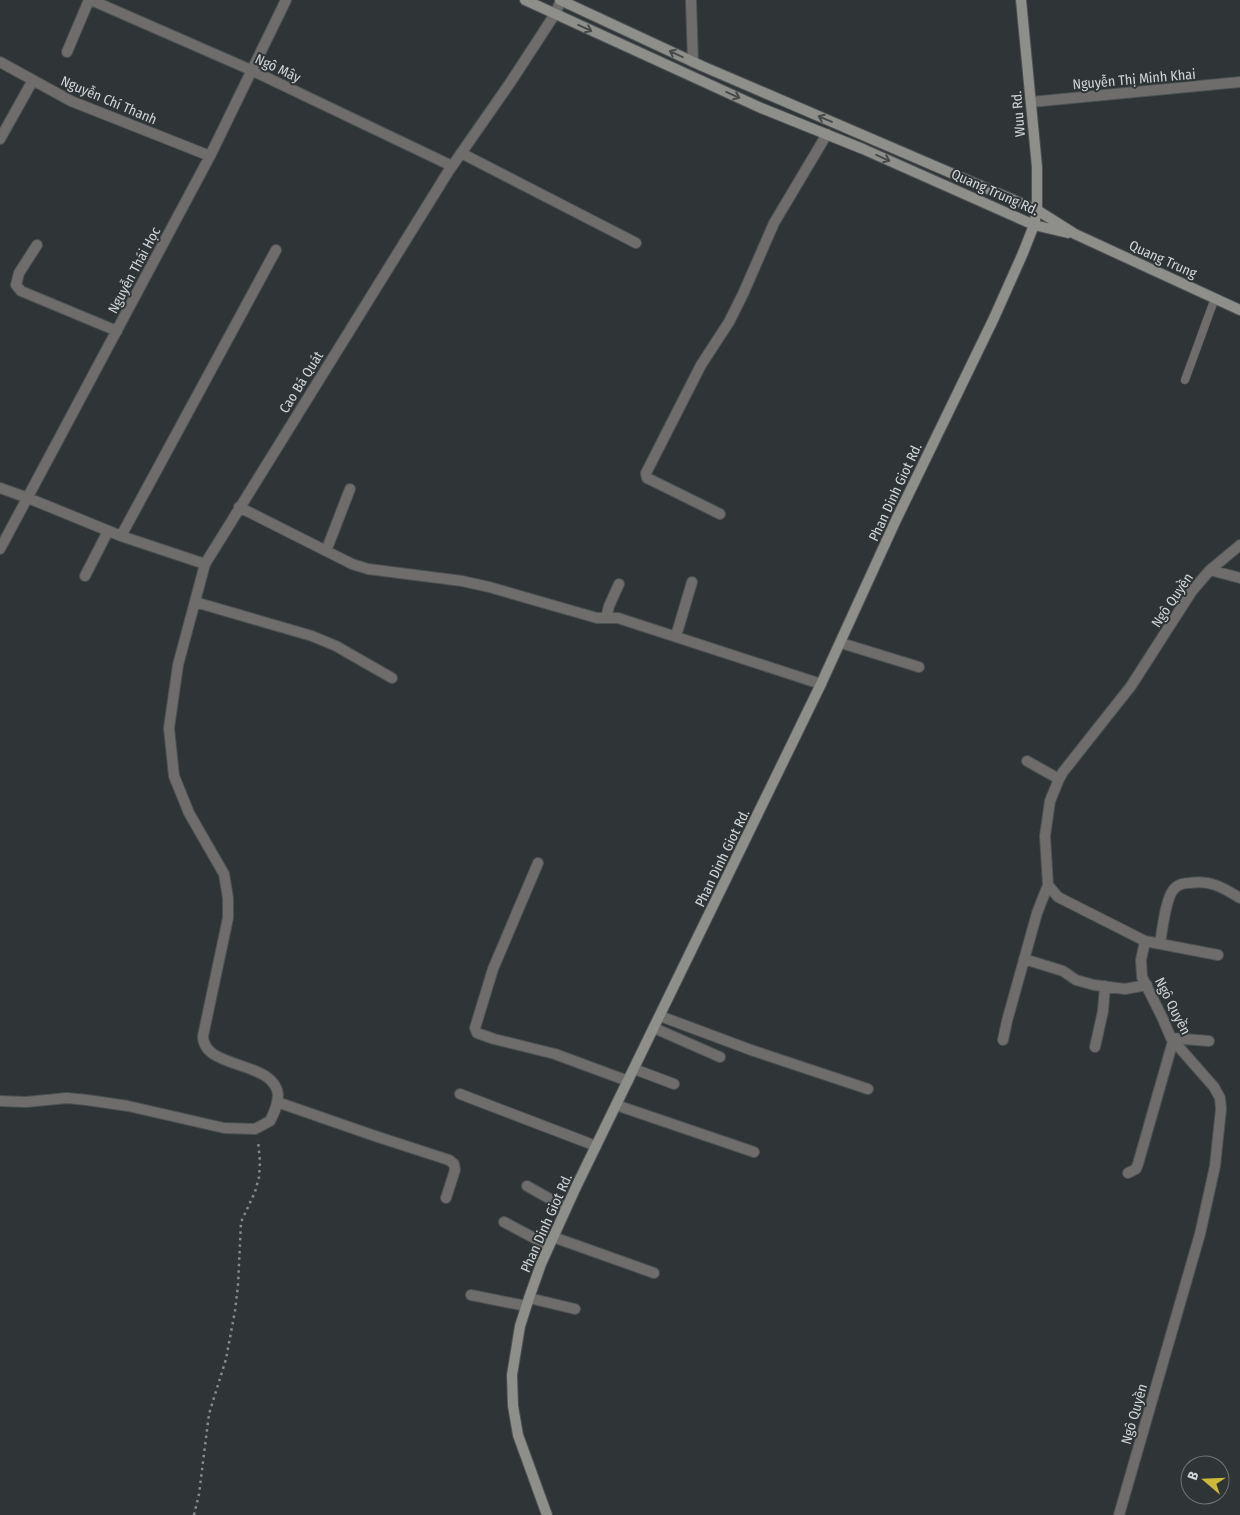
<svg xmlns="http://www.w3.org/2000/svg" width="1240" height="1515" viewBox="0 0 1240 1515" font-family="'Fira Sans Condensed',sans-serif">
<rect width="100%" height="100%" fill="#2f3436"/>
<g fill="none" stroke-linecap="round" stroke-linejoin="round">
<defs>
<path id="lane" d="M1185,380L1215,298"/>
<path id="street" d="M91,0L251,70L452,166
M691,0L693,62
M67,52L89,0
M0,62L71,101L210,156
M1031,102L1240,82
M0,139L33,80
M461,153L636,243
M37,245L19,273L16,285L21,291L117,331
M0,488L28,498L121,536L205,564
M239,507L352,564L368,569L462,581L489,587L597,618H618L821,684
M720,514L647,478L646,473L701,365L729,322L743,294L774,223L827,134
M121,536L276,250
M0,549L210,156L286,0
M326,551L350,489
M1210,570L1240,578
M85,576L108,531
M195,602L312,636L336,646L392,678
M606,618L609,606L619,584
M676,636L692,582
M841,643L919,667
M1027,761L1059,779
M538,863L493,969L475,1028L477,1033L494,1039L555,1054L628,1081
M1145,941L1218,955
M1160,944C1162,931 1166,895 1175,888C1179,884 1184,883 1189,883C1211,880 1222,887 1240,898
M1024,959L1063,971L1076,980L1094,985L1125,989L1147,985
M660,1016L751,1050L868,1089
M654,1028L720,1057
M1171,1038L1209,1041
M1003,1040L1007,1021L1037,913L1048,885
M1095,1047L1103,1011L1105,986
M634,1069L674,1084
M460,1094L596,1146
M0,1101L26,1102L67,1098L87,1100L128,1106L224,1128L255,1129L270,1121C274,1113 278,1105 278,1095C275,1060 203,1070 203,1036L228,918V898L224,874L189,813L174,776L169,728L178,665L205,564L448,172L510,83L555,14L561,0
M277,1102L375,1136L449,1160L454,1164L455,1170L446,1198
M616,1105L754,1152
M1128,1173L1136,1169L1138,1164L1173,1041
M527,1186L566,1208
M504,1222L549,1246
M553,1237L654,1273
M471,1295L526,1306
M529,1298L575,1309
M1119,1515L1200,1234L1215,1166L1221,1109L1220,1098L1214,1087L1171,1038L1162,1017L1142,977L1141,960L1145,941L1058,897L1048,885L1045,836L1050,801L1059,779L1063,772L1131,686L1192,591L1210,570L1240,545"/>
<path id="secondary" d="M525,0L761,108L863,149L1034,225L1068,233
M560,0L702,66L1037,210L1075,234L1240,310
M547,1515L518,1435L513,1406L512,1375L520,1326L529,1298L541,1264L576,1187L821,684L896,520L994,318L1023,253L1034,225L1037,210V167L1021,0"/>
</defs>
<use href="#lane" stroke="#4c5153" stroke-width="9"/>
<use href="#street" stroke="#4c5153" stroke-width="12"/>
<use href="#secondary" stroke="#4c5153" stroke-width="12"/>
<path stroke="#868a8c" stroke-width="2.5" stroke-dasharray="2.5 4" stroke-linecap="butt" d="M194,1515L199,1494L209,1414L226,1359L235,1311L238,1285L241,1222L255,1192L259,1177L260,1162L258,1140"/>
<use href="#lane" stroke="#6e6d6b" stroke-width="8"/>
<use href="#street" stroke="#6e6d6b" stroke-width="10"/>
<use href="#secondary" stroke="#8e8e8a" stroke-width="10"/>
</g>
<defs><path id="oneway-shaft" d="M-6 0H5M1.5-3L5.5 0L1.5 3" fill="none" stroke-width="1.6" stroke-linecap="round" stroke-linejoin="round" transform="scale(1.25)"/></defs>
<g stroke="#474a4b">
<use href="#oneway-shaft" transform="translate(585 28) rotate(25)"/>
<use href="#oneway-shaft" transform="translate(676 54) rotate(-155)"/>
<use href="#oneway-shaft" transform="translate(733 95) rotate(24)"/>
<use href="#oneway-shaft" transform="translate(825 119) rotate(-157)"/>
<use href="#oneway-shaft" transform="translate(883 158) rotate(24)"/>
</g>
<g text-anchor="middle" stroke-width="4" stroke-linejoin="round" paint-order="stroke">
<g font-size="14" fill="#d2d5d7" stroke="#2f3436">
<text transform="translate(278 68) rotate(25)" y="5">Ngô Mây</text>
<text transform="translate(1134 79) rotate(-5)" y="5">Nguyễn Thị Minh Khai</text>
<text transform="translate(109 100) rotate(23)" y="5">Nguyễn Chí Thanh</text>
<text transform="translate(1018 114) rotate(-95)" y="5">Wuu Rd.</text>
<text transform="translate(995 192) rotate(24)" y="5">Quang Trung Rd.</text>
<text transform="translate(1163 259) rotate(24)" y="5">Quang Trung</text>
<text transform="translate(134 270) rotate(-62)" y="5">Nguyễn Thái Học</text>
<text transform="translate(301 382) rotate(-58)" y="5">Cao Bá Quát</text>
<text transform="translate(895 492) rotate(-65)" y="5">Phan Dinh Giot Rd.</text>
<text transform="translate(1172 600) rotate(-56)" y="5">Ngô Quyền</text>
<text transform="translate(722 858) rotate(-64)" y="5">Phan Dinh Giot Rd.</text>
<text transform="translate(1173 1006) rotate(63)" y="5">Ngô Quyền</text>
<text transform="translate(546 1223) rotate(-66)" y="5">Phan Dinh Giot Rd.</text>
<text transform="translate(1134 1414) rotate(-74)" y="5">Ngô Quyền</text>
</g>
</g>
<g transform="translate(1205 1480) rotate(289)"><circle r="24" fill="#2f3436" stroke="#707476"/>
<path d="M0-4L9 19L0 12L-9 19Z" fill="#ccb939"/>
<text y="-8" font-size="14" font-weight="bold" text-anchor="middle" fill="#d2d5d7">B</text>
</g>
</svg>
